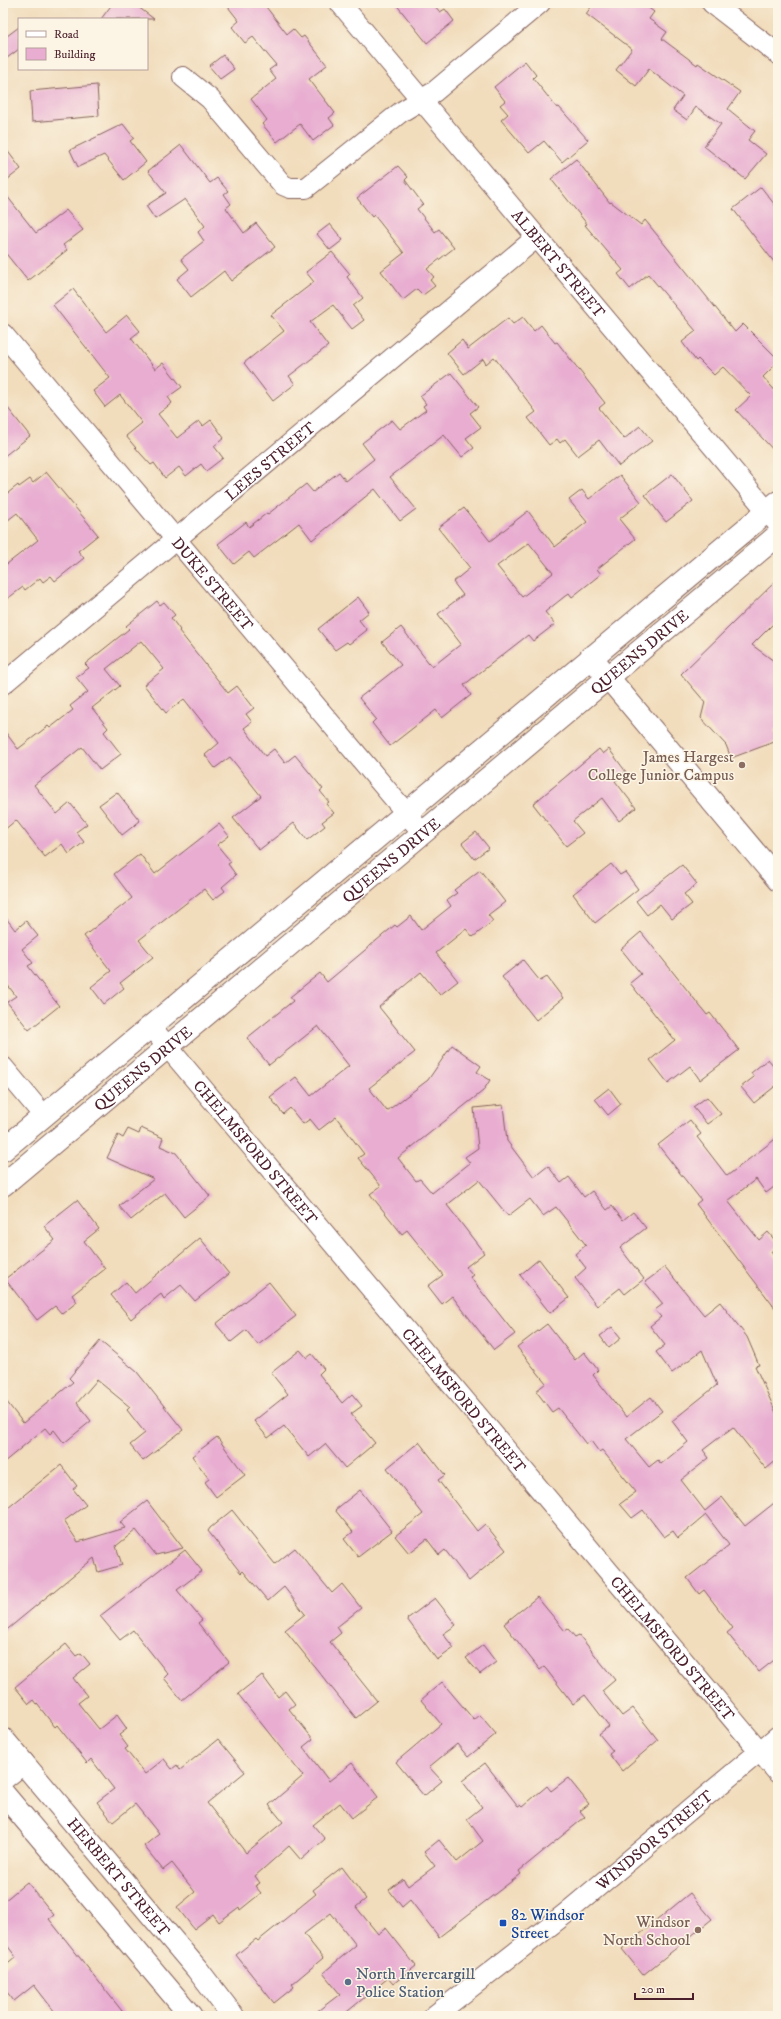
<svg xmlns="http://www.w3.org/2000/svg" width="781" height="2019" viewBox="0 0 781 2019" font-family="'IM FELL DW Pica',serif">
<rect width="100%" height="100%" fill="#fcf5e5"/>
<filter id="ink" filterUnits="userSpaceOnUse"><feTurbulence type="fractalNoise" baseFrequency=".025" numOctaves="2"/><feDisplacementMap in="SourceGraphic" scale="8" xChannelSelector="R" yChannelSelector="G"/><feConvolveMatrix kernelMatrix="1 2 1 2 8 2 1 2 1" color-interpolation-filters="sRGB"/></filter>
<filter id="wash" filterUnits="userSpaceOnUse"><feTurbulence type="fractalNoise" baseFrequency=".012" numOctaves="4" result="noise"/><feDisplacementMap in="SourceGraphic" scale="16" xChannelSelector="R" yChannelSelector="G"/><feGaussianBlur stdDeviation="0.9" result="paint"/><feColorMatrix in="noise" values="0 0 0 0 0 0 0 0 0 0 0 0 0 0 0 0 0 1.4 0 .05"/><feComposite in="paint" operator="in"/></filter>
<g filter="url(#wash)">
<rect width="100%" height="100%" fill="#f1dcbb"/>
<g id="blocks">
<path fill="#e8add1" fill-rule="evenodd" d="M113,3H133L154,19H101Z
M225,3H263L287,34L293,29L301,38L304,36L327,65L309,79L335,113L329,118L334,125L313,141L300,124L277,142L262,124L267,120L251,99L276,79L269,70L276,65L253,37L245,43L232,27L239,21Z
M395,3H432L440,12L445,9L454,21L427,43Z
M594,3H642L654,12L649,19L667,32L662,39L697,65L698,63L740,92L728,109L755,131L748,140L766,154L745,179L704,146L721,124L696,107L687,120L673,110L683,96L649,69L636,86L616,70L632,49L586,14Z
M19,27V49L3,61V39Z
M223,55L234,69L220,79L209,66Z
M525,61L536,75L533,78L557,108L559,107L588,140L562,162L544,141L529,153L501,120L508,114L500,105L505,101L494,87Z
M97,85L99,116L32,122L30,91Z
M123,124L134,138L130,141L146,162L124,180L104,155L78,167L70,150Z
M3,145L21,169L3,183Z
M181,145L210,183L217,178L228,191L224,194L231,204L226,208L244,233L256,223L275,247L231,281L224,271L191,297L177,279L189,269L181,259L204,241L198,232L205,226L185,199L155,219L146,206L166,193L148,171Z
M576,159L610,203L611,202L641,225L645,220L735,332L743,324L778,359V362L763,377L778,394V455L736,410L751,396L723,367L714,375L698,359L696,361L682,342L696,331L648,274L630,289L618,274L623,270L585,225L587,224L551,179Z
M398,166L408,177L405,180L423,204L417,209L435,232L439,229L454,248L427,269L434,277L430,280L435,286L423,295L417,289L403,300L381,271L404,253L374,215L372,217L357,198Z
M761,187L778,209V267L733,209Z
M3,191L36,233L66,210L83,230L63,245L67,250L28,281L3,250Z
M330,224L343,240L330,250L317,234Z
M332,252L350,274L347,277L363,298L353,306L364,320L352,329L333,305L310,322L328,346L289,376L295,384L273,401L244,363L284,331L271,315L314,282L306,272Z
M73,289L106,332L127,315L140,331L131,338L155,369L163,363L182,387L168,397L172,403L158,414L177,438L199,421L203,426L211,420L224,438L214,446L223,458L206,471L201,464L186,476L179,467L165,478L154,463L151,465L140,453L126,436L142,423L120,395L105,407L93,391L110,378L53,305Z
M523,317L534,331L541,325L555,343L557,342L605,403L599,408L624,439L640,426L652,441L619,466L599,440L578,456L565,439L560,443L557,439L549,445L528,418L536,412L494,357L486,364L483,359L464,374L447,353L462,340L468,349L508,318L513,324Z
M451,373L478,407L470,413L481,427L466,438L474,448L462,457L444,435L390,477L416,509L400,521L375,489L312,540L299,523L254,558L249,552L234,564L218,544L246,522L249,527L267,513L268,514L306,484L313,492L339,472L346,481L374,459L362,443L392,420L400,429L426,410L423,406L426,404L420,396Z
M3,402L30,436L3,457Z
M46,472L98,535L78,551L84,558L55,581L51,576L43,582L40,578L25,590L23,587L3,602V567L38,540L17,513L3,524V497L18,485L19,487L30,479L33,483Z
M672,474L693,501L666,522L645,495Z
M620,475L641,502L619,519L635,539L597,569L601,574L572,597L569,593L545,612L555,624L533,641L528,635L464,685L471,695L442,718L436,710L390,746L372,723L376,719L359,698L401,665L382,642L401,627L432,667L461,644L438,614L463,595L453,582L470,568L438,528L464,508L490,541L528,511L555,547L587,522L569,500L582,490L589,499ZM529,543L553,573L522,597L497,566Z
M778,579V619L752,645L778,664V729L773,731L777,741L731,758L726,745L701,718L705,702L681,674Z
M358,597L369,612L359,620L367,630L349,644L347,642L335,650L318,629Z
M157,601L160,605L164,602L175,615L171,618L180,630L179,631L228,693L237,686L254,708L246,714L252,722L244,728L265,756L274,749L285,763L295,755L323,789L320,791L329,802L326,804L334,813L322,822L325,826L307,840L294,823L259,850L233,818L261,796L230,757L215,768L205,755L219,743L184,699L166,713L144,685L164,669L141,641L106,669L120,686L92,708L108,728L104,732L121,754L100,770L82,747L34,785L57,814L70,803L87,824L76,832L84,842L69,854L62,844L45,857L16,820L3,831V729L18,749L48,726L50,728L73,710L70,706L88,692L76,677L89,668L85,664L129,629L126,626Z
M599,749L603,754L609,749L626,772L615,781L636,808L619,821L602,798L573,821L583,833L566,846L533,804Z
M117,792L140,821L122,835L99,805Z
M219,824L229,836L217,845L231,862L228,864L236,875L222,887L225,891L213,900L204,889L139,940L153,957L120,983L124,988L104,1004L91,987L111,971L84,936L132,898L114,874L140,854L155,874Z
M476,832L489,848L474,859L462,843Z
M611,864L620,875L625,872L638,889L595,923L573,894Z
M682,865L697,884L684,894L692,904L672,919L660,904L647,915L636,901Z
M480,870L505,902L488,915L493,921L473,937L466,929L436,953L458,981L440,995L421,972L379,1007L415,1052L369,1088L387,1111L428,1080L452,1045L481,1066L477,1072L490,1080L483,1091L398,1158L416,1181L420,1179L432,1193L470,1163L465,1157L478,1148L474,1108L503,1105L507,1141L534,1177L548,1166L561,1183L569,1177L584,1197L592,1191L607,1210L612,1206L623,1220L633,1212L646,1228L620,1248L644,1279L625,1294L620,1288L597,1306L575,1278L586,1268L575,1254L586,1245L556,1207L543,1216L530,1199L508,1216L479,1180L447,1205L484,1253L466,1267L473,1275L470,1277L515,1334L494,1350L452,1296L442,1304L428,1286L443,1275L407,1230L402,1234L370,1194L381,1186L358,1158L364,1154L336,1117L319,1130L310,1119L303,1124L290,1108L283,1114L270,1097L296,1077L311,1096L349,1066L318,1026L269,1065L247,1038L293,1001L290,997L320,973L327,982L395,925L397,927L411,916L421,930L451,906L447,900L457,893L454,890Z
M3,914L15,930L26,921L38,936L22,949L33,963L28,966L59,1006L29,1030L7,1002L16,996L3,979Z
M641,932L707,1015L710,1013L739,1050L700,1080L690,1066L668,1083L650,1060L675,1040L630,983L641,974L621,949Z
M523,960L540,981L547,977L563,998L536,1020L502,977Z
M768,1059L778,1071V1084L754,1103L741,1087L754,1077L751,1073Z
M609,1088L621,1104L608,1115L595,1099Z
M707,1097L721,1114L707,1124L693,1107Z
M690,1120L701,1134L697,1137L727,1176L778,1137V1184L766,1193L756,1179L728,1201L759,1240L768,1232L778,1244L771,1252L778,1261V1312L696,1204L701,1200L658,1145Z
M141,1128L163,1138L160,1146L176,1153L210,1196L184,1217L165,1193L131,1220L119,1206L154,1179L107,1158L118,1135L123,1138L128,1129L139,1134Z
M77,1200L99,1229L84,1241L105,1269L72,1295L77,1302L62,1314L55,1306L37,1320L5,1279L55,1240L44,1226Z
M200,1238L229,1274L195,1301L181,1285L164,1299L161,1294L131,1319L111,1295L126,1282L135,1293Z
M539,1259L569,1298L550,1313L520,1275Z
M665,1267L704,1315L720,1302L747,1337L759,1365L755,1366L778,1417V1459L766,1469L733,1427L703,1450L709,1458L681,1480L705,1511L722,1497L745,1526L778,1500V1657L759,1672L727,1633L733,1628L704,1590L699,1594L687,1578L729,1545L706,1515L678,1538L673,1531L664,1537L643,1510L632,1518L620,1504L636,1492L602,1450L599,1452L591,1441L586,1444L558,1408L552,1412L536,1391L546,1383L517,1347L547,1324L575,1360L584,1352L598,1370L593,1375L626,1417L651,1397L662,1411L626,1439L649,1467L658,1460L661,1464L688,1442L672,1421L717,1385L702,1350L672,1373L656,1352L665,1345L650,1326L661,1317L655,1310L663,1304L645,1282Z
M269,1282L296,1316L258,1345L246,1330L231,1342L216,1324Z
M612,1327L621,1338L609,1348L600,1336Z
M100,1341L137,1372L183,1430L143,1461L130,1445L145,1433L127,1410L130,1407L97,1380L77,1403L91,1421L64,1443L54,1430L50,1434L45,1428L3,1463V1397L23,1423L73,1382L69,1378Z
M300,1350L307,1358L312,1354L324,1369L319,1374L342,1403L352,1394L362,1406L351,1414L375,1443L345,1468L325,1444L309,1457L284,1426L268,1438L254,1421L288,1394L271,1373Z
M217,1437L245,1475L216,1497L205,1482L209,1479L192,1456Z
M419,1442L445,1475L438,1480L477,1531L485,1524L506,1550L469,1581L445,1550L439,1555L427,1539L409,1553L395,1536L423,1514L387,1468Z
M61,1465L77,1486L73,1489L86,1505L64,1521L78,1542L125,1528L120,1522L147,1501L183,1548L156,1555L136,1530L116,1546L122,1565L98,1572L94,1558L3,1633V1512Z
M360,1490L392,1531L358,1557L344,1539L353,1532L335,1510Z
M232,1510L275,1564L295,1548L332,1593L342,1584L361,1608L337,1627L341,1633L330,1642L377,1701L356,1718L285,1630L305,1614L284,1587L268,1601L243,1571L241,1573L208,1531L210,1528Z
M185,1550L202,1571L177,1590L202,1620L198,1623L229,1662L182,1700L164,1678L168,1674L133,1630L120,1640L100,1616Z
M537,1597L565,1631L568,1629L575,1637L579,1635L615,1680L602,1691L622,1716L633,1708L658,1740L622,1771L609,1754L613,1751L599,1734L609,1726L585,1695L573,1704L546,1669L544,1667L540,1670L504,1624Z
M435,1598L456,1625L443,1634L454,1648L437,1660L407,1619Z
M66,1644L76,1656L81,1653L90,1664L73,1678L87,1696L78,1703L99,1729L117,1715L127,1729L119,1735L128,1747L125,1749L145,1774L164,1759L172,1769L177,1765L180,1770L218,1739L245,1772L207,1803L246,1853L283,1822L269,1805L303,1776L238,1694L262,1675L278,1697L285,1691L295,1704L289,1709L313,1739L303,1747L329,1781L352,1763L378,1797L352,1818L340,1803L313,1825L325,1839L301,1860L289,1846L255,1876L260,1883L255,1886L261,1893L240,1910L239,1907L219,1922L213,1914L194,1929L177,1907L195,1892L172,1863L163,1870L144,1846L159,1834L135,1804L113,1822L97,1802L114,1789L91,1759L87,1763L57,1725L55,1727L34,1700L29,1704L15,1687Z
M483,1645L496,1662L480,1674L466,1658Z
M442,1682L474,1720L480,1715L496,1734L468,1757L457,1744L429,1767L442,1781L424,1796L396,1762L441,1724L421,1700Z
M485,1763L518,1806L520,1805L522,1807L547,1786L551,1791L568,1778L589,1804L580,1811L585,1817L519,1871L521,1874L439,1937L410,1900L402,1907L389,1890L403,1879L408,1886L435,1866L424,1852L439,1840L457,1862L483,1841L467,1819L482,1807L462,1781Z
M342,1867L366,1899L356,1907L378,1934L386,1928L416,1966L393,1984L388,1978L342,2016H311L340,1994L323,1973L356,1945L331,1913L304,1934L323,1958L292,1984L294,1987L274,2003L236,1955L256,1939L258,1941L316,1894L313,1890Z
M27,1882L54,1915L49,1919L126,2016H58L34,1985L14,2001L3,1987V1968L16,1957L3,1940V1902Z
M690,1893L712,1919L643,1975L622,1949Z"/>
</g>
</g>
<g filter="url(#ink)">
<use href="#blocks" fill-opacity="0" stroke="#84615d" stroke-width="1"/>
<g fill="none" stroke-linecap="round" stroke-linejoin="round">
<defs>
<g id="minor">
<path id="s1" d="M340,3L778,524"/>
<path d="M712,3L778,54"/>
<path d="M183,77L210,99L283,185L290,188H306L401,112L434,92L540,3"/>
<path id="s2" d="M3,334L423,833"/>
<path id="s3" d="M3,684L537,237"/>
<path id="s4" d="M151,1027L778,1773"/>
<path d="M3,1067L44,1116"/>
<path id="s5" d="M434,2016L565,1914L778,1736"/>
</g>
<g id="tertiary">
<path d="M591,657L778,880"/>
<path id="s6" d="M3,1739L197,1969L233,2016"/>
<path d="M3,1779L23,1763"/>
<path d="M3,1793L191,2016"/>
</g>
<g id="secondary">
<path d="M3,1150L778,502"/>
<path id="s7" d="M3,1185L778,535"/>
</g>
</defs>
<use href="#minor" stroke="#84615d" stroke-width="22"/>
<use href="#tertiary" stroke="#84615d" stroke-width="24"/>
<use href="#secondary" stroke="#84615d" stroke-width="24"/>
<use href="#minor" stroke="#fff" stroke-width="20"/>
<use href="#tertiary" stroke="#fff" stroke-width="22"/>
<use href="#secondary" stroke="#fff" stroke-width="22"/>
</g>
</g>
<g fill="#8d6e63" stroke="#fcf5e5" stroke-width="1.5">
<circle cx="742" cy="765" r="4"/>
<circle cx="698" cy="1930" r="4"/>
</g>
<rect fill="#1a4fb4" stroke="#fcf5e5" stroke-width="1.5" x="499" y="1919" width="8" height="8" rx="2"/>
<circle fill="#5c6f8a" stroke="#fcf5e5" stroke-width="1.5" cx="348" cy="1982" r="4"/>
<g text-anchor="middle" stroke-width="3" stroke-linejoin="round" paint-order="stroke">
<g font-size="16" fill="#4a1f2b" stroke="#fcf5e5">
<text dy="6" stroke="none"><textPath href="#s1" startOffset="340">ALBERT STREET</textPath></text>
<text dy="6" stroke="none"><textPath href="#s3" startOffset="348">LEES STREET</textPath></text>
<text dy="6" stroke="none"><textPath href="#s2" startOffset="326">DUKE STREET</textPath></text>
<text dy="6" stroke="none"><textPath href="#s7" startOffset="830">QUEENS DRIVE</textPath></text>
<text dy="6" stroke="none"><textPath href="#s7" startOffset="506">QUEENS DRIVE</textPath></text>
<text dy="6" stroke="none"><textPath href="#s7" startOffset="182">QUEENS DRIVE</textPath></text>
<text dy="6" stroke="none"><textPath href="#s4" startOffset="163">CHELMSFORD STREET</textPath></text>
<text dy="6" stroke="none"><textPath href="#s4" startOffset="487">CHELMSFORD STREET</textPath></text>
<text dy="6" stroke="none"><textPath href="#s4" startOffset="811">CHELMSFORD STREET</textPath></text>
<text dy="6" stroke="none"><textPath href="#s5" startOffset="282">WINDSOR STREET</textPath></text>
<text dy="6" stroke="none"><textPath href="#s6" startOffset="180">HERBERT STREET</textPath></text>
</g>
<g font-size="16" fill="#785e54" stroke="#fcf5e5" text-anchor="end">
<text x="734" y="762">James Hargest<tspan x="734" dy="18">College Junior Campus</tspan></text>
<text x="690" y="1927">Windsor<tspan x="690" dy="18">North School</tspan></text>
</g>
<g font-size="16" fill="#164399" stroke="#fcf5e5" text-anchor="start">
<text x="511" y="1920">82 Windsor<tspan x="511" dy="18">Street</tspan></text>
</g>
<g font-size="16" fill="#4e5e75" stroke="#fcf5e5" text-anchor="start">
<text x="356" y="1979">North Invercargill<tspan x="356" dy="18">Police Station</tspan></text>
</g>
</g>
<rect width="781" height="2019" fill="none" stroke="#fcf5e5" stroke-width="16"/>
<rect x="18" y="18" width="130" height="52" fill="#fcf5e5" stroke="#b59f9b"/>
<rect x="26" y="31" width="20" height="6" fill="#ffffff" stroke="#b59f9b"/>
<text x="54" y="38" font-size="12" fill="#4a1f2b">Road</text>
<rect x="26" y="48" width="20" height="12" fill="#e8add1" stroke="#b59f9b"/>
<text x="54" y="58" font-size="12" fill="#4a1f2b">Building</text>
<path d="M635 1993v6h58v-6" fill="none" stroke="#4a1f2b" stroke-width="2"/>
<text x="641" y="1993" font-size="12" fill="#4a1f2b" stroke="#fcf5e5" stroke-width="3" paint-order="stroke">20 m</text>
</svg>
